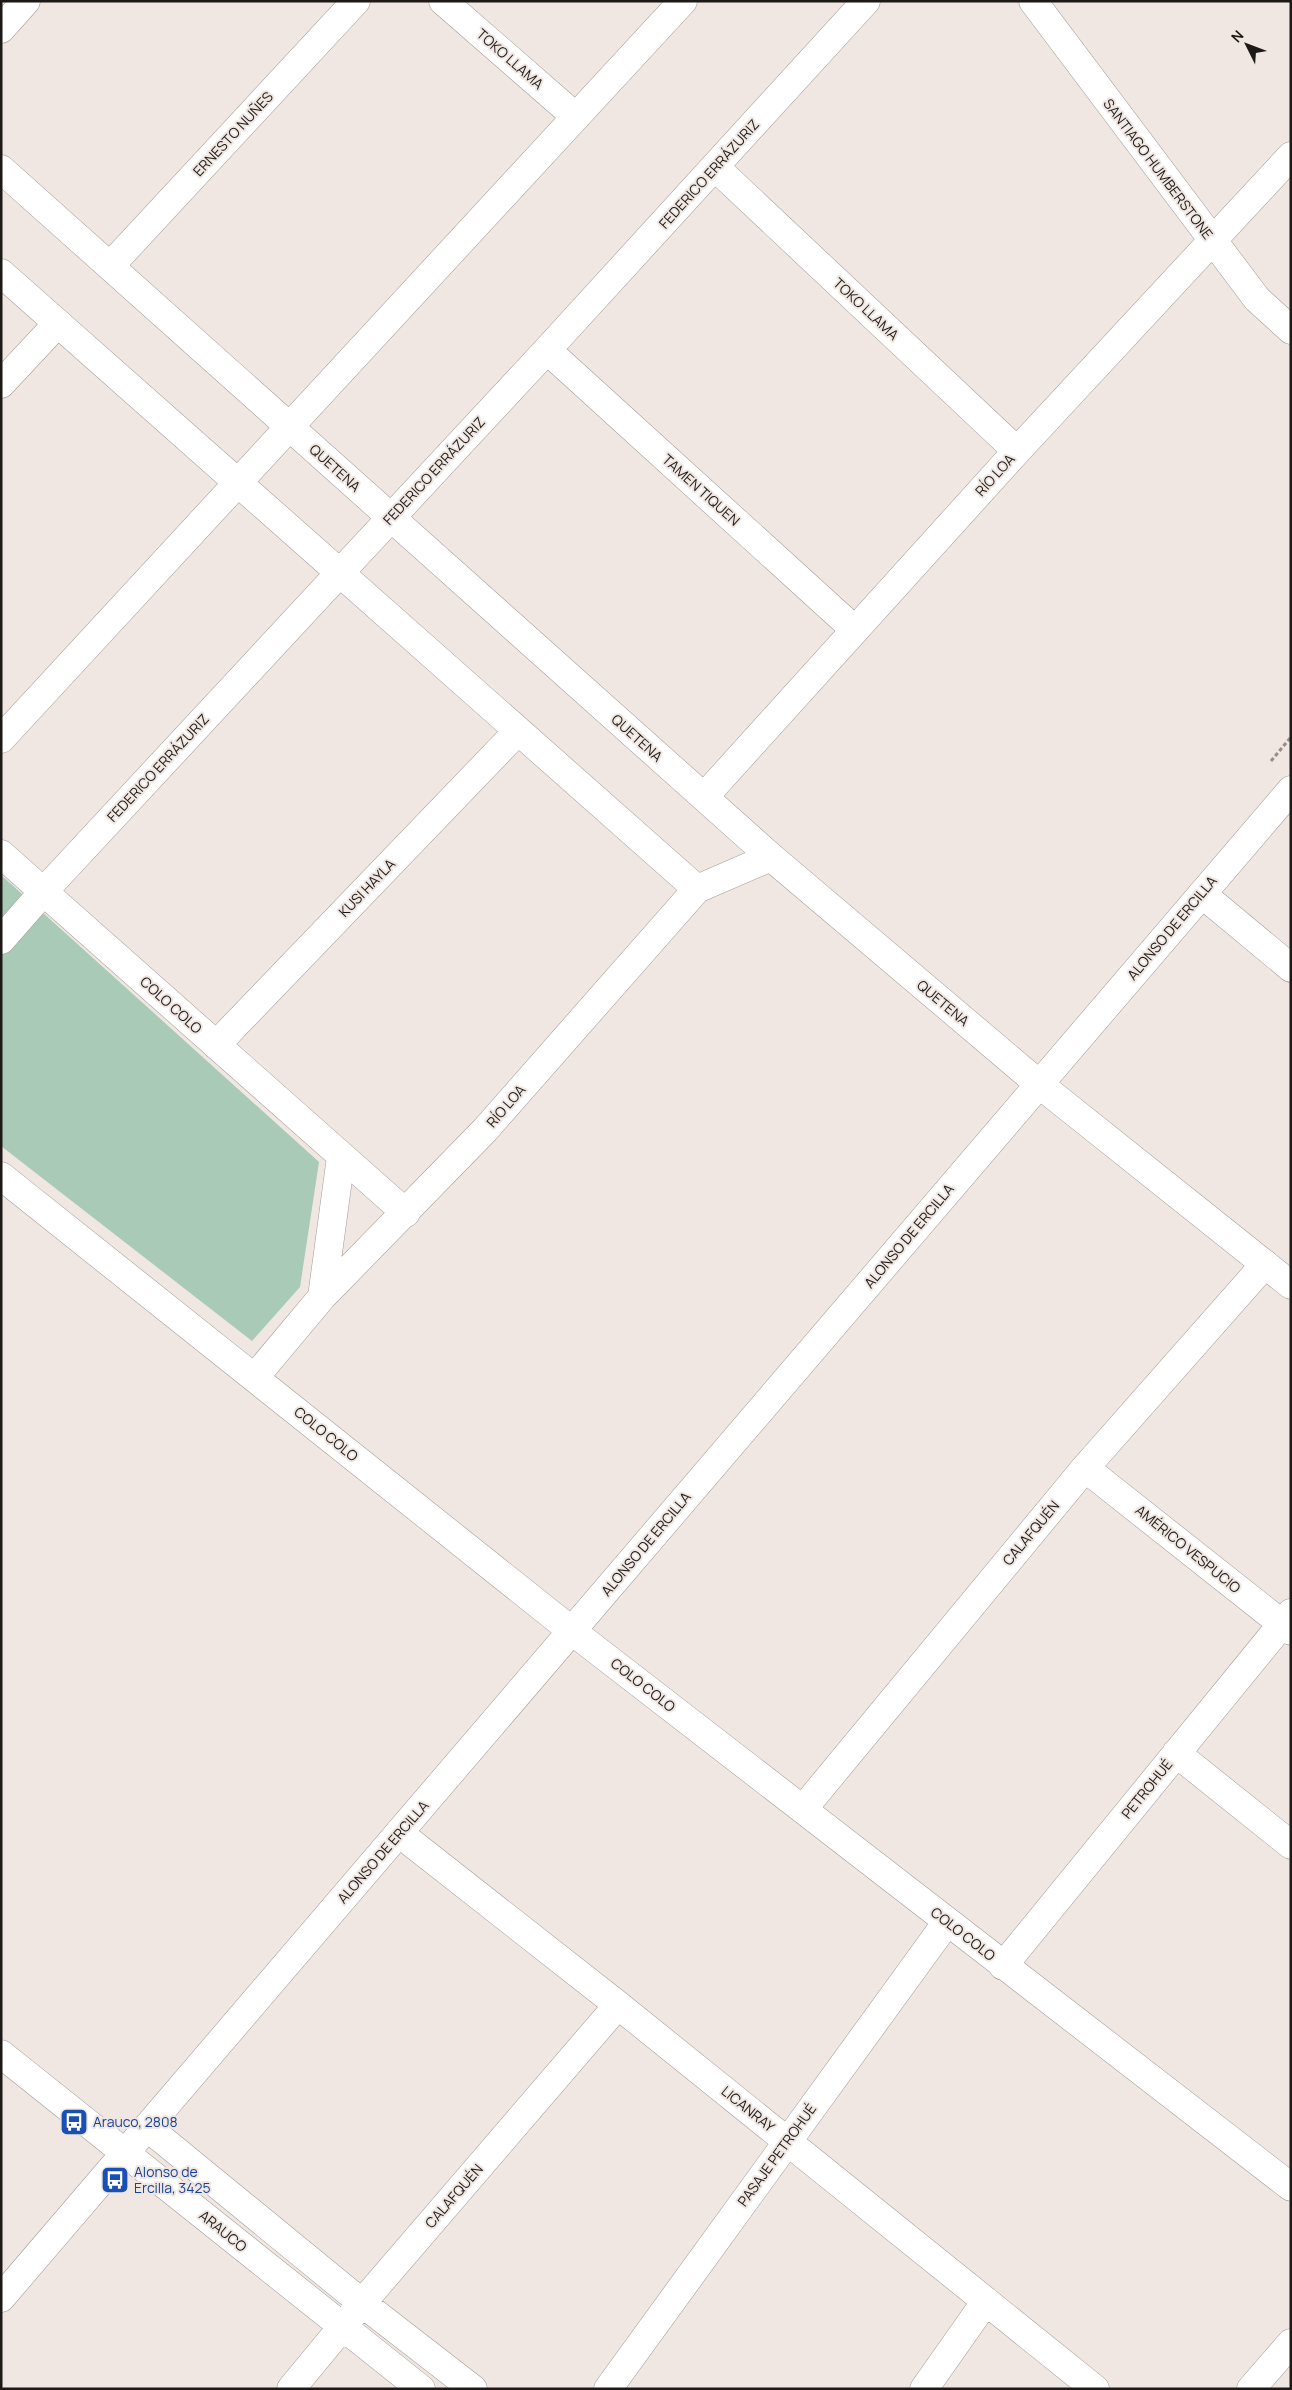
<svg xmlns="http://www.w3.org/2000/svg" width="1292" height="2390" viewBox="0 0 1292 2390" font-family="Manrope,sans-serif">
<rect width="100%" height="100%" fill="#f0e7e2"/>
<path fill="#a8cab6" d="M1,875L319,1162L300,1287L252,1341L1,1146Z"/>
<g fill="none" stroke-linecap="round" stroke-linejoin="round">
<defs>
<path id="minor" d="M443,1L576,117
M1033,1L1257,299L1291,330
M1,29L26,1
M715,167L1017,451
M1,169L771,857L1039,1084
M110,266L356,1
M1,273L697,889
M547,350L855,630
M1,384L58,323
M1,739L683,1
M704,797L1017,451L1291,156
M1,854L406,1213
M1202,894L1291,968
M1,940L44,891L547,350L866,1
M216,1045L518,731
M1,1176L572,1631L1291,2187
M322,1297L341,1157
M255,1377L322,1297L485,1130L697,889L771,857
M1085,1468L1291,1631
M1176,1753L1291,1845
M803,1809L1085,1468L1265,1264
M399,1833L618,2005L1095,2389
M1003,1966L1291,1613
M1,2054L421,2389
M147,2127L362,2303L473,2389
M291,2389L362,2303L618,2005
M608,2389L947,1922
M924,2389L986,2301
M1251,2389L1291,2343"/>
<path id="tertiary" d="M1039,1084L1291,1285
M1,2298L1291,790"/>
</defs>
<use href="#minor" stroke="#a39a96" stroke-width="29"/>
<use href="#tertiary" stroke="#a39a96" stroke-width="29"/>
<path stroke="#958e8b" stroke-width="3" stroke-dasharray="4 2.5" stroke-linecap="butt" d="M1271,761L1291,737"/>
<use href="#minor" stroke="#fff" stroke-width="28"/>
<use href="#tertiary" stroke="#fff" stroke-width="28"/>
</g>
<defs>
<symbol id="bus-square" viewBox="-11 -11 22 22"><rect x="-9" y="-9" width="18" height="18" rx="4" fill="#1a4fb4" stroke="#f0e7e2"/><path d="M-5-6H5V4H4V6H2V4H-2V6H-4V4H-5ZM-3.5-4V0h7V-4ZM-3.5 1.2v1.5H-2V1.2ZM2 1.2v1.5H3.5V1.2Z" fill="#fff"/></symbol>
</defs>
<g fill-rule="evenodd">
<use href="#bus-square" x="58" y="2106" width="32" height="32"/>
<use href="#bus-square" x="99" y="2164" width="32" height="32"/>
</g>
<g text-anchor="middle" stroke-width="4" stroke-linejoin="round" paint-order="stroke">
<g font-size="14" fill="#1c1917" stroke="#f0e7e2">
<text transform="translate(510 59) rotate(41)" y="5">TOKO LLAMA</text>
<text transform="translate(233 134) rotate(-47)" y="5">ERNESTO NUÑES</text>
<text transform="translate(1158 169) rotate(53)" y="5">SANTIAGO HUMBERSTONE</text>
<text transform="translate(709 174) rotate(-48)" y="5">FEDERICO ERRÁZURIZ</text>
<text transform="translate(866 309) rotate(43)" y="5">TOKO LLAMA</text>
<text transform="translate(335 468) rotate(42)" y="5">QUETENA</text>
<text transform="translate(434 471) rotate(-47)" y="5">FEDERICO ERRÁZURIZ</text>
<text transform="translate(995 475) rotate(-48)" y="5">RÍO LOA</text>
<text transform="translate(701 490) rotate(42)" y="5">TAMEN TIQUEN</text>
<text transform="translate(637 738) rotate(42)" y="5">QUETENA</text>
<text transform="translate(158 768) rotate(-47)" y="5">FEDERICO ERRÁZURIZ</text>
<text transform="translate(367 888) rotate(-46)" y="5">KUSI HAYLA</text>
<text transform="translate(1172 928) rotate(-50)" y="5">ALONSO DE ERCILLA</text>
<text transform="translate(943 1003) rotate(40)" y="5">QUETENA</text>
<text transform="translate(171 1005) rotate(42)" y="5">COLO COLO</text>
<text transform="translate(506 1106) rotate(-49)" y="5">RÍO LOA</text>
<text transform="translate(909 1236) rotate(-50)" y="5">ALONSO DE ERCILLA</text>
<text transform="translate(326 1434) rotate(39)" y="5">COLO COLO</text>
<text transform="translate(1031 1533) rotate(-50)" y="5">CALAFQUÉN</text>
<text transform="translate(646 1544) rotate(-50)" y="5">ALONSO DE ERCILLA</text>
<text transform="translate(1188 1549) rotate(39)" y="5">AMÉRICO VESPUCIO</text>
<text transform="translate(643 1685) rotate(38)" y="5">COLO COLO</text>
<text transform="translate(1147 1789) rotate(-51)" y="5">PETROHUÉ</text>
<text transform="translate(383 1852) rotate(-49)" y="5">ALONSO DE ERCILLA</text>
<text transform="translate(963 1934) rotate(38)" y="5">COLO COLO</text>
<text transform="translate(748 2109) rotate(39)" y="5">LICANRAY</text>
<text transform="translate(777 2155) rotate(-54)" y="5">PASAJE PETROHUÉ</text>
<text transform="translate(454 2196) rotate(-49)" y="5">CALAFQUÉN</text>
<text transform="translate(223 2231) rotate(39)" y="5">ARAUCO</text>
</g>
<g font-size="14" fill="#164399" stroke="#f0e7e2" text-anchor="start">
<text x="93" y="2127">Arauco, 2808</text>
<text x="134" y="2177">Alonso de<tspan x="134" dy="16">Ercilla, 3425</tspan></text>
</g>
</g>
<rect width="1292" height="2390" fill="none" stroke="#1c1917" stroke-width="5"/>
<g transform="translate(1247 45) rotate(312)" stroke="#f0e7e2" stroke-width="4" paint-order="stroke">
<path d="M0-4L9 19L0 12L-9 19Z" fill="#1c1917"/>
<text y="-8" font-size="14" font-weight="bold" text-anchor="middle" fill="#1c1917">N</text>
</g>
</svg>
